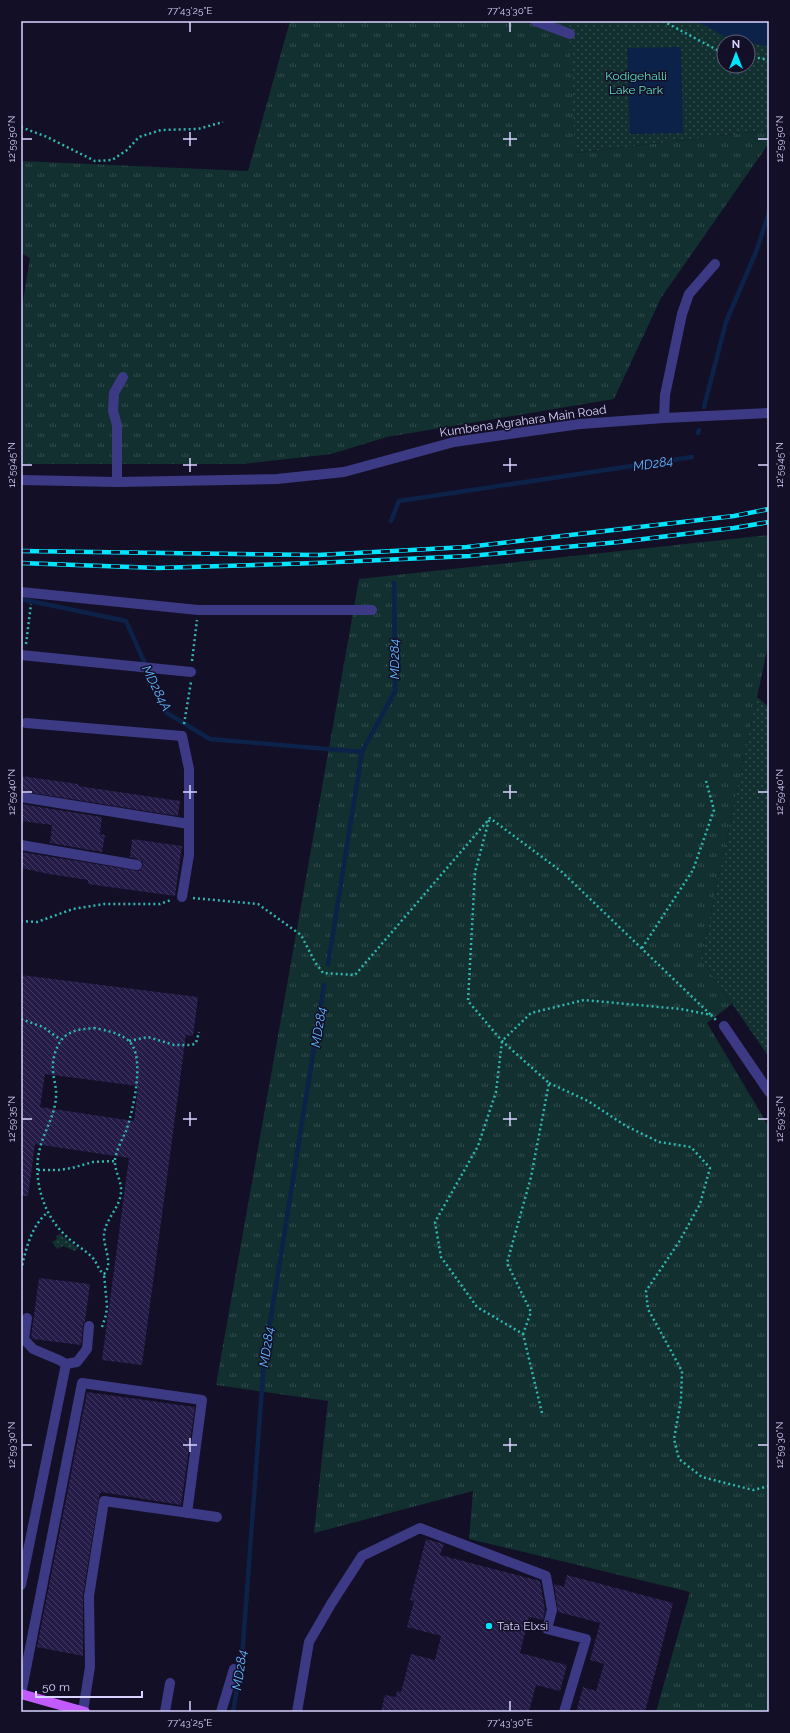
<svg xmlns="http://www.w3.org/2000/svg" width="790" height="1733" viewBox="0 0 790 1733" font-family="Raleway,sans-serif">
<defs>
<pattern id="grass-tufts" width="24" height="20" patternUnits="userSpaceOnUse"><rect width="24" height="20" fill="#12302f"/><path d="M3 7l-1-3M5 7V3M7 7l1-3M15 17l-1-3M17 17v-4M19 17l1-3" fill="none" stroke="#344d4e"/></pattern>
<pattern id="park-dots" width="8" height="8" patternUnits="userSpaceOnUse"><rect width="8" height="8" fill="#12302f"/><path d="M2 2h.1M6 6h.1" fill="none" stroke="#344d4e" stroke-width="1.8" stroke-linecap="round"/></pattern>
<pattern id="building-back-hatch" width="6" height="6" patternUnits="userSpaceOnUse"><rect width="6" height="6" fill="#241b47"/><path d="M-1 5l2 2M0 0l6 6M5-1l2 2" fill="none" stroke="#433b63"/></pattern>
</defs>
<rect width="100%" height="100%" fill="#130f26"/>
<path fill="url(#grass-tufts)" d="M290,21H569L576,153L769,130V143L661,298L614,399L387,437L331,454L242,464H21V313L30,258L21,253V161L248,171Z
M769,535V641L701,959L732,1004L707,1023L769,1127V1712H656L690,1592L469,1539L473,1491L314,1533L328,1401L216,1385L359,579Z"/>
<path fill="url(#park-dots)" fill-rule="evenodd" d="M569,21H769V130L575,153ZM724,42H748V66H724Z
M757,697L769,707V1057L701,959Z
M60,1234L78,1248L75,1251L63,1246L57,1249L52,1242L57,1239L56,1236Z"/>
<path fill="#0c2248" d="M696,21H769V47L724,36Z
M681,47L683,133L630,134L627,48Z"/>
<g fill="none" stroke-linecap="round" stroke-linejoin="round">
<path stroke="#0c2248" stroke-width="4.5" d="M704,407L726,322L756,252L769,213
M698,433L699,430
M391,521L399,501L692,457
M21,599L126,621L167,713L210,739L362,752
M328,964L362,752L395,691L394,583
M233,1712L242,1658L264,1361L324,985"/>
</g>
<path fill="url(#building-back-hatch)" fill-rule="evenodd" d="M21,776L78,784V786L180,801L178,816L21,791Z
M21,804L102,817L100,834L105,835L102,852L50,843L52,825L21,821Z
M132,839L182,846L175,896L88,884V880L49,874L21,868V852L139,871L143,866V862L138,859L130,857Z
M21,975L198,997L193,1036L186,1035L142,1365L102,1360L129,1158L35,1144L28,1196H21ZM45,1074L138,1086L134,1121L40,1107Z
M39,1278L90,1284L85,1321L83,1325L81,1345L33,1339L31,1337Z
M87,1392L195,1407L181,1505L101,1492L99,1497L83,1595V1656L37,1647Z
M426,1539L444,1544L440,1555L540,1581L545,1610L543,1620L529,1617L520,1653L567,1665L560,1691L536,1685L529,1712H381L385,1695L396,1697L397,1691L401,1692L411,1654L435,1660L441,1636L407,1627L414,1601L410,1600Z
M567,1575L673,1603L645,1712H576L583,1687L596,1691L604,1664L590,1660L600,1623L558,1612L554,1584L564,1587Z"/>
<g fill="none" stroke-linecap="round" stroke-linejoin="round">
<path stroke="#2fb8b0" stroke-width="2.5" stroke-dasharray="2 3" stroke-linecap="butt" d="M663,21L717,50L724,51
M748,56L769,60
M21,127L47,137L95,161L112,160L127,150L139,137L161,130L198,129L223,122
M26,644L31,604
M192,661L197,620
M184,724L191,682
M489,820L475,872L468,1001L502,1041L549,1083L531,1177L507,1263L531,1312L523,1334
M193,898L258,904L301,935L315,962L323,973L355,975L490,818L562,872L711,1015
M21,921L37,922L73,909L104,904H160L171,900
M642,948L693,870L714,810L706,781
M21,1019L43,1027L61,1040
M94,1028C105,1030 126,1034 132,1045C144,1063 133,1111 126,1131C122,1140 117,1149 115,1159C114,1171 122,1181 121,1192C120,1208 106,1218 104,1234C103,1247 114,1264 104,1274C98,1270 97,1262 92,1257C84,1249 74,1244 66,1236C44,1216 33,1181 39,1152C43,1133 55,1116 56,1097C57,1087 53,1079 53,1069C52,1057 58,1038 70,1033C77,1029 86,1029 94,1028Z
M129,1041L148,1037L174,1045H192L196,1043L199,1032
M549,1083L588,1101L626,1126L659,1142L691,1147L710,1168L700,1204L679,1242L646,1291L648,1309L682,1371L681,1400L674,1439L679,1459L702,1477L753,1490L769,1486
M38,1170H59L72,1168L93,1162L115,1161
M21,1270C26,1249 31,1226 48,1212
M21,1281V1299
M102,1327L106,1315L107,1306L104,1274
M542,1413L523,1334L477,1307L441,1257L435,1222L478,1146L496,1092L502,1041L531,1013L584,1000L681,1009L711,1015L716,1020"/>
<path stroke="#3d3a85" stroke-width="10" d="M535,21L570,34
M664,418L665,395L682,314L689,294L715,264
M21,480L117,482L277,479L344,472L454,442L580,424L664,418L769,413
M117,482V425L113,411L114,393L123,377
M21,592L198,610H372
M21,655L191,672
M26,723L182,736L189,769V855L182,897
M21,797L189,824
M21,845L137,865
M724,1026L769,1092
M27,1318L24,1339L33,1349L59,1360L66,1364L77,1362L87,1349L89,1326
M21,1585L66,1364
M21,1694L82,1383L202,1400L187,1513
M83,1711L90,1667L89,1596L104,1501L217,1517
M165,1712L170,1683
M221,1712L234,1669
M297,1712L309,1642L331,1604L362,1556L420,1528L546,1576L552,1610L547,1629L586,1639L564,1712"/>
<path stroke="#c25bff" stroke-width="10" d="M21,1694L85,1712"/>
<defs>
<path id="rail" d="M21,551L318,555L467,547L734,516L769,509
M21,563L158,568L315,563L470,556L619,542L734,528L769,522"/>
</defs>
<use href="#rail" stroke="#00e5ff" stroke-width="4.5"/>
<use href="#rail" stroke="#130f26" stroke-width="3" stroke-dasharray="9" stroke-linecap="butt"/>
</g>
<path fill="none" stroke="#d9d4ff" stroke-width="1.5" d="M190,22V32M510,22V32M190,132V146M510,132V146M22,139H32M183,139H197M503,139H517M758,139H768M190,458V472M510,458V472M22,465H32M183,465H197M503,465H517M758,465H768M190,785V799M510,785V799M22,792H32M183,792H197M503,792H517M758,792H768M190,1112V1126M510,1112V1126M22,1119H32M183,1119H197M503,1119H517M758,1119H768M190,1438V1452M510,1438V1452M22,1445H32M183,1445H197M503,1445H517M758,1445H768M190,1701V1711M510,1701V1711"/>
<circle fill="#00e5ff" stroke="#130f26" stroke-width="1.5" cx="489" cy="1626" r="4"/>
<g text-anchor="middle" stroke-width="3" stroke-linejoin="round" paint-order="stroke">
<g font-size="12" fill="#5fe0c0" stroke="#130f26">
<text x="636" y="80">Kodigehalli<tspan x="636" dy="14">Lake Park</tspan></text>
</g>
<g font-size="12" fill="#d9d4ff" stroke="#130f26">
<text transform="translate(523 421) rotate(-8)" y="4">Kumbena Agrahara Main Road</text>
</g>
<g font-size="12" fill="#d9d4ff" stroke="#130f26" text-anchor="start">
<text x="497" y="1630">Tata Elxsi</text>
</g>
<g font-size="13" font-style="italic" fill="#62b6ff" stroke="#130f26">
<text transform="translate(653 463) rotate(-9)" y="5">MD284</text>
<text transform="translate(394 659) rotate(-90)" y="5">MD284</text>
<text transform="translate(157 688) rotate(63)" y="5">MD284A</text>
<text transform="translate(318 1027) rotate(-81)" y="5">MD284</text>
<text transform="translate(266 1347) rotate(-82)" y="5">MD284</text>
<text transform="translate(239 1670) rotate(-82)" y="5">MD284</text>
</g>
</g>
<rect width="790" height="1733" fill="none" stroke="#130f26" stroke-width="44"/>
<g transform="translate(736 54)"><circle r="19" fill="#130f26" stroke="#625e7d"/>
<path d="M0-3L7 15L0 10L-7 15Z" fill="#00e5ff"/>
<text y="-6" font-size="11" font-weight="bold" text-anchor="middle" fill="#d9d4ff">N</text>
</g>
<path d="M36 1691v6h106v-6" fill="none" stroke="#d9d4ff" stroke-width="2"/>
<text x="42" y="1691" font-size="12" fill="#d9d4ff" stroke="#130f26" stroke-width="3" paint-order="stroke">50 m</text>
<rect x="22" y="22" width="746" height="1689" fill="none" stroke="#d9d4ff" stroke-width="1.5"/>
<g font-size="10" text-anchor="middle" fill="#d9d4ff">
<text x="190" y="14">77°43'25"E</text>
<text x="510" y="14">77°43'30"E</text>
<text transform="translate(11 139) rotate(-90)" y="4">12°59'50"N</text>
<text transform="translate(779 139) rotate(-90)" y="4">12°59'50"N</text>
<text transform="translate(11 465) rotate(-90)" y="4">12°59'45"N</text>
<text transform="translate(779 465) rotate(-90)" y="4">12°59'45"N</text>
<text transform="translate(11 792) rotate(-90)" y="4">12°59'40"N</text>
<text transform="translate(779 792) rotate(-90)" y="4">12°59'40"N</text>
<text transform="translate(11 1119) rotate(-90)" y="4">12°59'35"N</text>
<text transform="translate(779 1119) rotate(-90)" y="4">12°59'35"N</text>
<text transform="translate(11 1445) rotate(-90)" y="4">12°59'30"N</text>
<text transform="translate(779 1445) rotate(-90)" y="4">12°59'30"N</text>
<text x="190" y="1726">77°43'25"E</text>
<text x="510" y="1726">77°43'30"E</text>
</g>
</svg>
